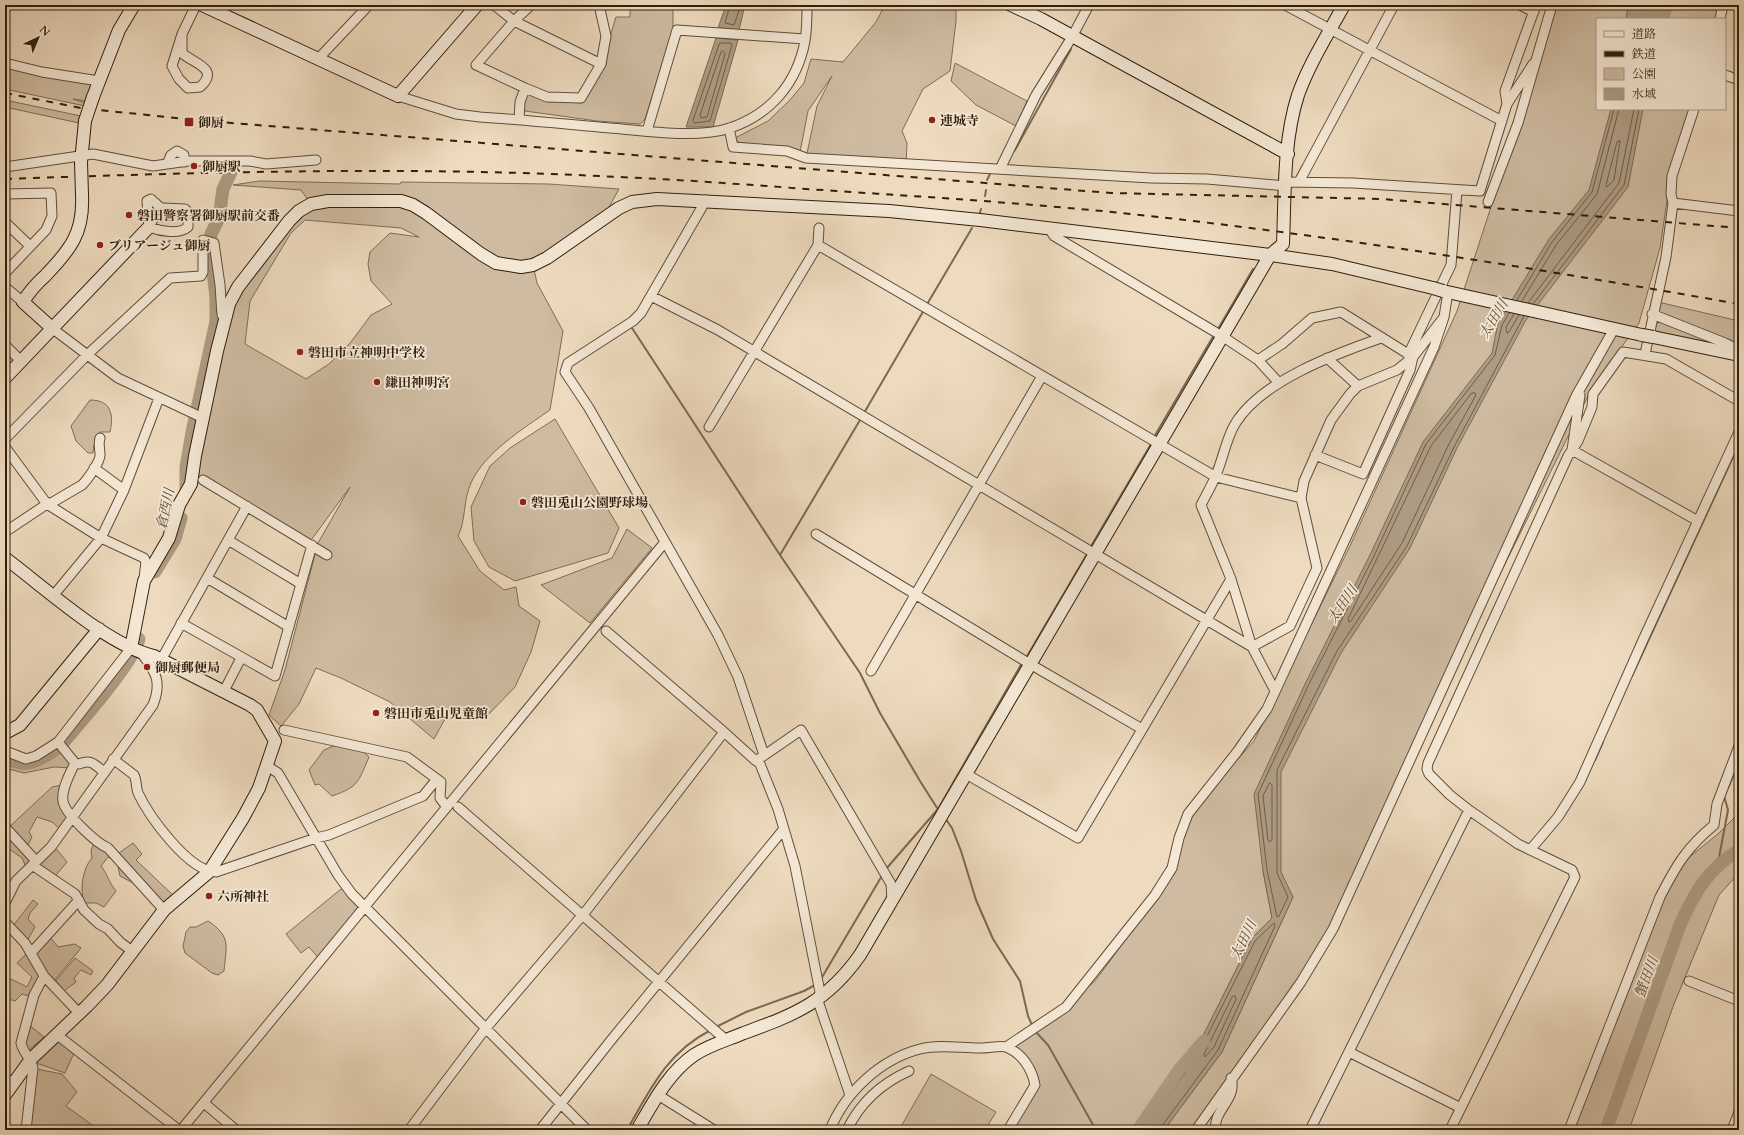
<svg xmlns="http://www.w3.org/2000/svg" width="1744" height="1135" viewBox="0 0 1744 1135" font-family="Cardo,'Noto Serif JP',serif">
<rect width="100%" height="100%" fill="#eedbbf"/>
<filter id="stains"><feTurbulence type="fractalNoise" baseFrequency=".005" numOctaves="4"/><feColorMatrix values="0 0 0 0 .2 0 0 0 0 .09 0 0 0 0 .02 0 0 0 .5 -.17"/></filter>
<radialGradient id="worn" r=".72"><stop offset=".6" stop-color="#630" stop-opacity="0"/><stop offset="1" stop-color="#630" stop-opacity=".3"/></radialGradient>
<path fill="#cebba1" stroke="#7f6c56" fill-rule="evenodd" d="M630,5H673V29L645,119L640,124L597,121L525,111L523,100L528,92L545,100L582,103L606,64L610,37L616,17H630Z
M885,5H956V21L950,71L923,89L902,131L907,143L906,165L806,158L817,106L832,76L808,111L800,152L738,142L735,138L768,121L789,101L804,83L811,59L843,62L876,22Z
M1557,5H1721L1719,19H1597V109H1691L1672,166L1660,248L1639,323L1592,388L1422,732L1314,961L1199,1130H1164L1222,1052L1293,897L1263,871L1272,918L1252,938L1194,1054L1139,1130H1007L1035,1085L1013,1042L1056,1014L1095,981L1175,873L1188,814L1254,741L1349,548L1457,311Z
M5,63L92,82L86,101L73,99L86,103L85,106L5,89Z
M955,63L1027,101L1016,126L976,105L951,81Z
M5,100L81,116L79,123L5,107Z
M259,181L400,184L401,182L549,184L619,189L602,220L533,265L537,283L563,331L550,410C524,428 484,453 471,483C463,500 466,521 458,536L480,571L504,590L516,587L519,606L540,621L531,652L515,687L486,717L450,710L434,739L390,702L341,678L316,668L299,704L281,726L269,715L285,670L318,543L350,487L309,543L197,478L213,391L217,351L240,286L311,204L301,190L233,185ZM305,220L401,228L419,237L390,233L370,252L368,264L371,281L392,304L371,315L351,342L329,364L306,379L245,344L250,301L291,233Z
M1658,302L1739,321V349L1651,332Z
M90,400C111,400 114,414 110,432H100L94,445L93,453H88L76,441L71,426Z
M555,419L619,528L608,553L515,581L489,567L474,541L471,507L490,466L510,448Z
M627,529L652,548L590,623L541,585L612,558Z
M58,742L72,768L54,767L24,773L5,768V751L26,759Z
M336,745L357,746L369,757C358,783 358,787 332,796L319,784L315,785L309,770L324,750Z
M67,784L63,802L72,817L59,828L52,822L37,817L29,832L32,837L28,845L17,840L35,860L26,867L22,858L5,846V831L52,787Z
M1739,813V873L1719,895L1674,1004L1629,1130H1572L1658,911L1681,864L1719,833Z
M95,841L115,856L133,843L142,854L136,860L177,899L164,910L133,883L120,876L117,862L108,857L101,866C108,875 109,883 116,891L104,907L96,903H84C80,890 82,869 92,858L91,850Z
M54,846L67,862L52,880L41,869L38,861Z
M346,885L362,904L321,961L309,947L301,953L286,934Z
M33,900L38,904L30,913L28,919L35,927L27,941L13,926Z
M208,921C232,937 226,947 224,971L218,975L212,973L185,953L183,946L185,937L186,932L190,927H196Z
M49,936L58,947L75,944L81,948L54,981L47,974L34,952Z
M27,953L40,976L32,997L22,994L15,1001L5,998L6,979L9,978L27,987L32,977L17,963Z
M75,958L93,971L91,975L81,970L74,978L76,982L64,991L55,982Z
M29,1025L44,1037L28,1051L24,1048Z
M57,1038L74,1053L65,1073L36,1063L35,1059Z
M37,1069L62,1074L77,1092L66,1106L99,1130H38L31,1126Z
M931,1074L996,1112L985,1130H899Z"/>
<path fill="#ad9b82" stroke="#7b6953" d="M726,5H745L739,30L718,28Z
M1628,5H1664L1661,19H1626Z
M716,38L738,40L713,127H686Z
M1611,109H1643L1628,187L1526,320L1457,448L1410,548L1341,653L1281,772V872L1293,897L1222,1052L1164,1130H1139L1194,1054L1252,938L1272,918L1263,871L1254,794L1306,682L1370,555L1423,442L1492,353L1498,323L1549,239L1589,190Z"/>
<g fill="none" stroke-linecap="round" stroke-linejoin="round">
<path stroke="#6e5c47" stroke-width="1" d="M730,5L725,23L734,25L741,5
M720,43H731L732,45L710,121L694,123L693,121Z
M723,51L725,54L707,117L701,118L700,115L721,52Z
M1620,141L1614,180L1607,187L1606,185L1617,142Z
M1517,300L1552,242L1592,192L1614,109
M1522,301L1556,245L1597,194L1619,109
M1528,303L1619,183L1634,109
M1533,304L1624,185L1639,109
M1509,313L1502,325L1495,355L1426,444L1374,556L1309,684L1258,794L1267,870L1277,917L1279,916L1288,897L1277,873V770L1337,651L1407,546L1454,447L1524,316
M1514,314L1506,327L1507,333L1509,332L1519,315
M1472,393H1475L1476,395L1449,444L1402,543L1351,621L1349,622L1348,619L1431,446Z
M1270,783L1272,785V840L1270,842L1268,840L1263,796Z
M1235,996L1236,999L1214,1047L1205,1057L1204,1054L1232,997Z
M1144,1130L1197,1056L1255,941L1274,923L1275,926L1218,1050L1162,1126L1161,1130"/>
<path stroke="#7b6953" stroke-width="2" d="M1011,154L1015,150L1071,49
M1307,158L1312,149
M1297,176L1303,165
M987,180L991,172
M985,196L986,190
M979,216L981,209
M926,306L972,228
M632,328L780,555L860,673L880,713L920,781L939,811
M1218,329L1253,269
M864,413L924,310
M1154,437L1214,335
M1090,548L1151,444
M780,555L860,420
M1026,658L1087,554
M1632,676L1739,444
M1595,760L1603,742
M1728,788L1739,762
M945,818L952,828L961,851L976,900L993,939L1020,981L1028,1016L1032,1025
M1717,868L1728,810L1724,796
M886,869L938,809L1022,663
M821,979L883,874
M716,1027L746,1012L804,991L815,985
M1035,1031L1048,1045L1096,1130
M627,1130C650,1090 667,1052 711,1030"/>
<path stroke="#ad9b82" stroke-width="13" d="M1662,19L1667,5
M186,491V467L192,432L216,321V298L210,246L211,234L219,218L223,189L233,168
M155,572L175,539L181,518
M5,758C10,760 15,762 20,763C34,765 52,753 62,744C79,724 135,661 139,639
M1138,1130L1179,1070L1204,1041
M1606,1130L1680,925C1694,893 1708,869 1739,850"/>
<defs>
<path id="street" d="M494,5L514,21L476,65L525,88L520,102L519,120
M531,5L514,21L601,64
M1285,5L1502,121
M1520,5L1534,12
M1720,19L1723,5
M182,34V53C192,63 221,68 200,87L188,88L179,79L172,66L182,34L196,5
M318,59L369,5
M5,63L42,72L99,81
M1725,75L1739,80
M525,88L547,97L581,98L601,64L606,36L599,5
M398,96L456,114L480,117C527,120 574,125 622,129C654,132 700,138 730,128C771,114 797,83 805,41C807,30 807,17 807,5
M1507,104L1533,64
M729,128L733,147L787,151L806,158L1151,178L1207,179L1286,186
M647,131L677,30L805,39
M167,164L171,155L177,151L184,155V162
M5,167L93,154L153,166L188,161H250L266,164L316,160
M1000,169L1036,95L1072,37L1089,5
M1286,182L1353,183L1480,191L1507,104L1505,91L1536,5
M1299,182L1394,5
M5,194L51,193L52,216L46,230L5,273
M706,200L641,313L633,321L568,363L565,372L589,408L718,635L738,677L764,755
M1488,202L1518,123L1552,5
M1673,203L1739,211
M164,208L185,209L188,212V227C179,235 160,231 149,227L157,212Z
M5,222L30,246
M149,227L147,201L151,199L162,209
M1049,228L1054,236L1222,336L1258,360L1279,383
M818,245L1216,477L1301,498
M5,287L23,302
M651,296L718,330L1252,647L1290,626L1317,568L1301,498L1304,481L1331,420L1350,394L1358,386L1397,370L1413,357L1444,317
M1652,314L1725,343L1739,350
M53,329L118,378L203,418
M5,345L21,361
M1645,354L1666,257L1673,203L1671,194L1672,176L1694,109
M1408,355L1451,265L1457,190
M1327,358L1358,386
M1258,360L1282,344L1312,318L1341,312L1413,357L1410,370L1363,474L1315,455
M1580,395L1572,450L1698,521
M709,427L818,245L819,228
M5,439L87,355L170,278L201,276L203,272V240L214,243L220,285L222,315L225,317
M5,447L47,504L101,538L144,558L146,562L144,578
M94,468L124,490
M203,480L327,555
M5,532L47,504L53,502L82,485C87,480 101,461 100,454C100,448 98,445 100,438
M816,534L1030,664L1142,729
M228,540L301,584
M207,578L289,627
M53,596L101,538L124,490L159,398
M181,623L275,676L312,545
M606,631L724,732L756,761L801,730L891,884L892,901
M161,660L247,506
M871,671L1042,376
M224,691L241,658
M1275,691L1252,647L1231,579L1201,505C1206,495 1212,485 1216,475C1223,459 1226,439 1235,424C1261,381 1335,354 1381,338
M284,730L407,757L441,782L440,798L447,807
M58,742L75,763C70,773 61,790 63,801C65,814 96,843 108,848L164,910
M5,751L26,759L36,756L58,742L131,648
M113,759L134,775C137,781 136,788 138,793C149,816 188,871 216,872L316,838L329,835L423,796L437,779
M758,759L778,809L795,866L820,992L818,1001L850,1095
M75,763L79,764C91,759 94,764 104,772
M267,766L278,773L338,875L352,894L587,1130
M966,774L1078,838L1231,579
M458,807L726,1040
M5,827L36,861
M1530,850L1558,817L1580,782L1643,640L1739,432
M32,865L75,894L84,910L99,924L108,929L120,942L132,951
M5,903L16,881L51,847L153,705C162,682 156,672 142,654
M5,922L25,943L44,976L79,1013
M31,953L79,900
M1689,981L1739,1001
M56,1034L179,1130
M1006,1047L1066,1007L1155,895L1172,868L1179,838L1188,814L1237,752L1267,709L1434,347L1444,317L1448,292
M1349,1052L1461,1108
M5,1078L12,1082
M658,1095L714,1130
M204,1103L236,1130
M26,1130L33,1068C31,1058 23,1053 21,1043L34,995L44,976
M181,1130L665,542
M409,1130L486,1028L586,911L724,732
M540,1130L612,1039L783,830
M830,1130C845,1092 881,1059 920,1049C939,1044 960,1048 979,1048C986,1049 999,1045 1006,1047C1022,1053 1032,1069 1035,1085L1008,1130
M847,1130C860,1103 882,1083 909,1071
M1196,1130L1301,982L1333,929L1576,396L1614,329
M1216,1130C1212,1111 1238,1099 1231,1078
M1310,1130L1469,810L1450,795L1429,774L1427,769L1428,763L1568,456L1578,441L1592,407L1593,394L1623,352L1666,359L1739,401
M1450,1130L1575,877L1572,870L1518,844L1469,810
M1569,1130L1660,897C1676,866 1686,848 1714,825L1717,804L1739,746
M1732,1130L1739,1112"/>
<path id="secondary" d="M202,5L398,96L477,5
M1011,5L1041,19L1288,154
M93,97L119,30L134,5
M81,162L85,121
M1443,291L1642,335
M53,329L23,302C29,292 36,284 45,276C70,250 84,233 82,195
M1653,337L1739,355
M5,378L149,227
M5,558C44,587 108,646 154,656L250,705L257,710L275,741L259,788L243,818L209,872L164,910L107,985L87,1006L31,1059L5,1095
M131,648L144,581L169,538L179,505L191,484L195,456L217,351L229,304L238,287L289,221L299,211L311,204L328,201H401L413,205L426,213L481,254L496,263L521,267L533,265L547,258L619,208L632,202L657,199L889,211L980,220L1270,255L1332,264L1433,288
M5,733L20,725L99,629
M637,1130C653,1103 668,1073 694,1055C709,1045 727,1040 744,1033C796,1014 827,1002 860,955L1270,255L1283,244C1285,195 1283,142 1298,95C1309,64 1328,34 1344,5"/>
</defs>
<use href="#street" stroke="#604d39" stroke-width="11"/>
<use href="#secondary" stroke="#301e0c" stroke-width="14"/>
<use href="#street" stroke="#f4e8d5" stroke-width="9"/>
<use href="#secondary" stroke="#f4e8d5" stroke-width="12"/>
<path stroke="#301e0c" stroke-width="2" stroke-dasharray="7 7" stroke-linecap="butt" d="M5,93L81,108L194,120L1111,193L1382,199L1739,228
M5,179C209,172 414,166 618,177C691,180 763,186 836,191C944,198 1052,205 1159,217C1353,239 1546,270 1739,304"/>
<defs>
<path id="secondary-bridge" d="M85,121L93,97
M81,162L82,195
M1433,288L1443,291
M1642,335L1653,337"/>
</defs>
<use href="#secondary-bridge" stroke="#301e0c" stroke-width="14" stroke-linecap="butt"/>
<use href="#secondary-bridge" stroke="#f4e8d5" stroke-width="12"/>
</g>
<g fill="#8f2418" stroke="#f4e8d5" stroke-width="1.5">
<circle cx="932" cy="120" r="4"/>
<rect x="184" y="117" width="10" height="10" rx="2"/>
<circle cx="194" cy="166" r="4"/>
<circle cx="129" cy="215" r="4"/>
<circle cx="100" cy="245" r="4"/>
<circle cx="300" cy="352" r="4"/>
<circle cx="377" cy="382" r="4"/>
<circle cx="523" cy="502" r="4"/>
<circle cx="147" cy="667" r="4"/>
<circle cx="376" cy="713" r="4"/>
<circle cx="209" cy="896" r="4"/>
</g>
<g text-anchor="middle" stroke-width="3.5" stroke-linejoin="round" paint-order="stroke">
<g font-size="13" font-weight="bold" fill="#301e0c" stroke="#f4e8d5" text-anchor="start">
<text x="940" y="125">連城寺</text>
<text x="198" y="127">御厨</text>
<text x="202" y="171">御厨駅</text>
<text x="137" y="220">磐田警察署御厨駅前交番</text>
<text x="108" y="250">ブリアージュ御厨</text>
<text x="308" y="357">磐田市立神明中学校</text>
<text x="385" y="387">鎌田神明宮</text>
<text x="531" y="507">磐田兎山公園野球場</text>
<text x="155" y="672">御厨郵便局</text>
<text x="384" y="718">磐田市兎山児童館</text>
<text x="217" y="901">六所神社</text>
</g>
<g font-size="14" font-style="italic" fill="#5c4a35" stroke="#f4e8d5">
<text transform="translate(1493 319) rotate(-59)" y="5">太田川</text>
<text transform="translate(165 509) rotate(-78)" y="5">倉西川</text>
<text transform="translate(1342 604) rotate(-56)" y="5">太田川</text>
<text transform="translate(1243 940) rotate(-64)" y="5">太田川</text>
<text transform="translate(1646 977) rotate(-69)" y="5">蟹田川</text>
</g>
</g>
<rect width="1744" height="1135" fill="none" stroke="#eedbbf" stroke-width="20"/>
<rect x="6" y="6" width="1732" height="1123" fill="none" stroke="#301e0c" stroke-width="2"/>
<rect x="10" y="10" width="1724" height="1115" fill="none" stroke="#301e0c"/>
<rect x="1596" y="18" width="130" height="92" fill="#f4e8d5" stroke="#a69785"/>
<rect x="1604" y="31" width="20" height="6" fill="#f4e8d5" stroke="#a69785"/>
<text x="1632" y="38" font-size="12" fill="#301e0c">道路</text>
<rect x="1604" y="51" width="20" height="6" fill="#301e0c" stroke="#a69785"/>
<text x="1632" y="58" font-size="12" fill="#301e0c">鉄道</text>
<rect x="1604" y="68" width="20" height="12" fill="#cebba1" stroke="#a69785"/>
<text x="1632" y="78" font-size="12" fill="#301e0c">公園</text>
<rect x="1604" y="88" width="20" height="12" fill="#ad9b82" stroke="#a69785"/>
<text x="1632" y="98" font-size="12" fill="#301e0c">水域</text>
<g transform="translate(38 38) rotate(44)" stroke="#f4e8d5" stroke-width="3" paint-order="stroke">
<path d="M0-3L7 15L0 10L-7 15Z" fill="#301e0c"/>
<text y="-6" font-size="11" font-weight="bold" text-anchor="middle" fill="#301e0c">N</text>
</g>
<rect width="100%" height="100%" filter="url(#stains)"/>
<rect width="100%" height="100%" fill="url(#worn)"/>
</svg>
